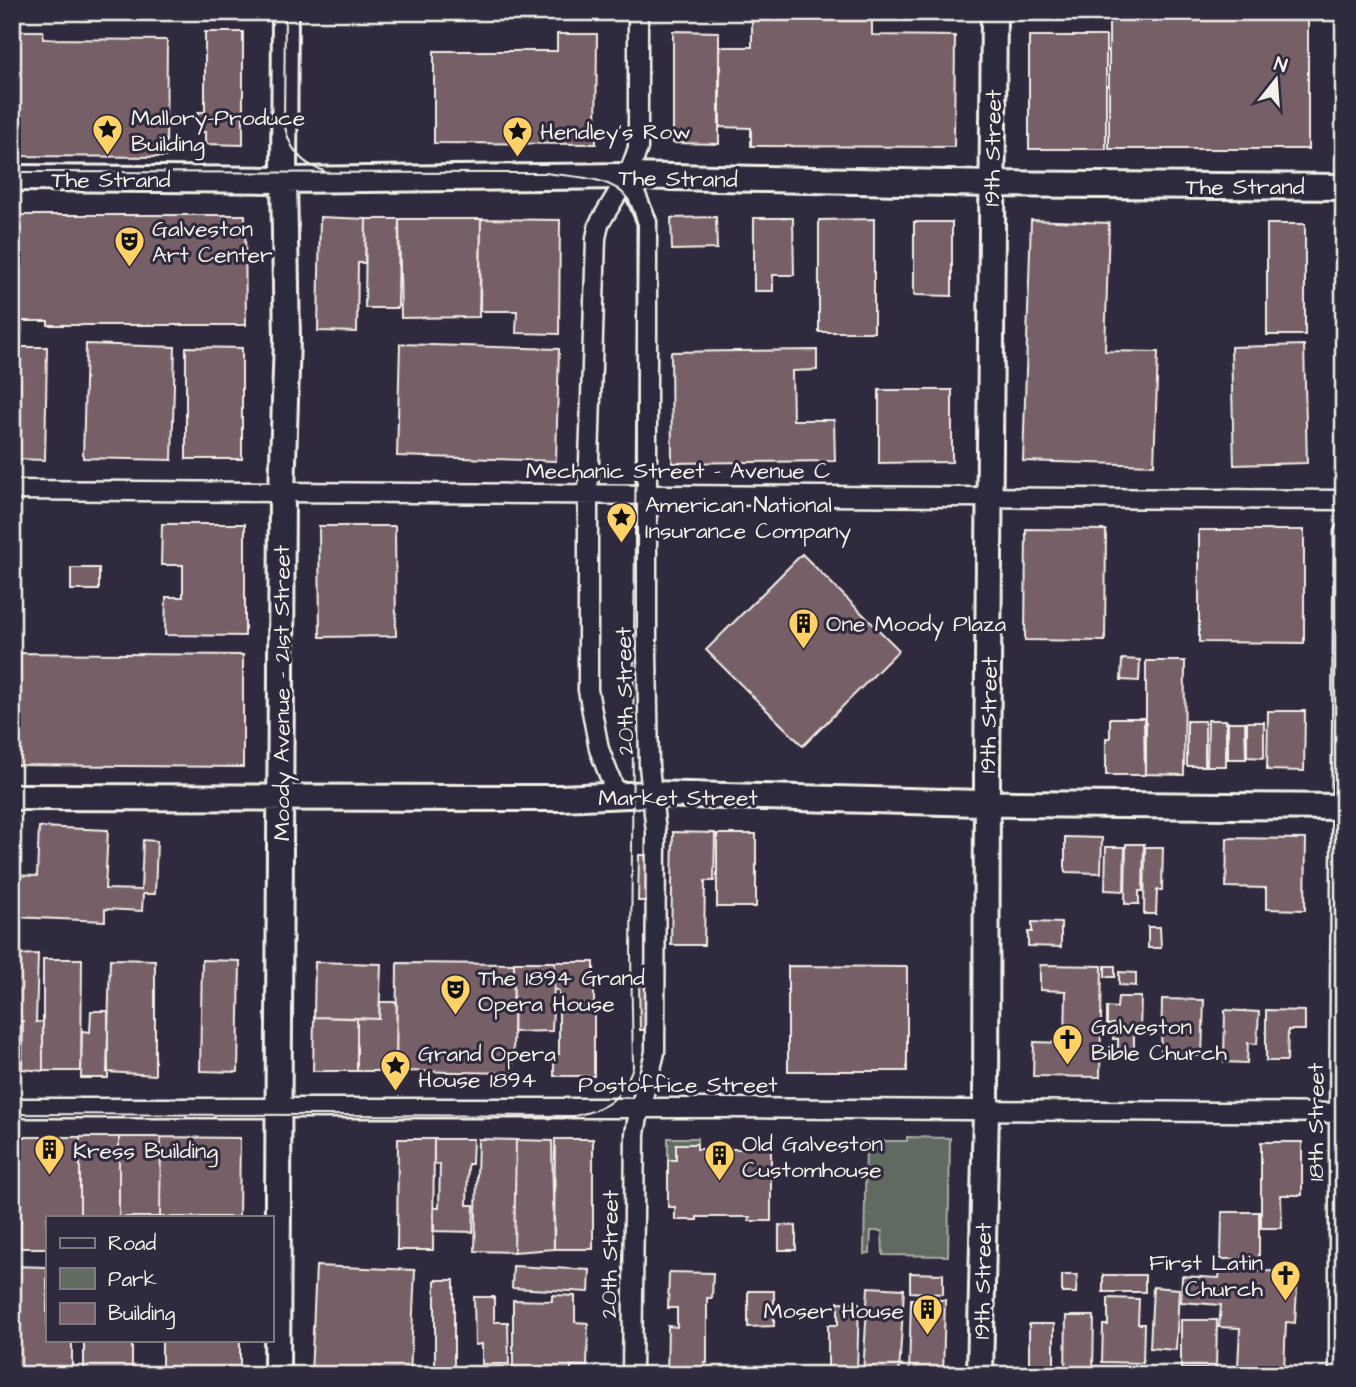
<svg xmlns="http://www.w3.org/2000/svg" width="1356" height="1387" viewBox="0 0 1356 1387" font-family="'Architects Daughter',sans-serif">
<rect width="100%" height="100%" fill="#2f2a3d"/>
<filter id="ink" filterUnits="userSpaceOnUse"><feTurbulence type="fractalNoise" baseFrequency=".0143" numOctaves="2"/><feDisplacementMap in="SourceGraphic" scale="14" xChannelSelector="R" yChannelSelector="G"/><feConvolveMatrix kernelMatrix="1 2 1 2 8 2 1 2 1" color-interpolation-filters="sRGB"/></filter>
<g filter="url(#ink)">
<path fill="#616b60" stroke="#aaaea4" stroke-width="2" d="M907,1137L950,1138L948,1256L883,1255L882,1231H871L870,1253L864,1254L866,1141H907Z
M668,1138H697V1144H676V1160H668Z"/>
<path fill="#775f67" stroke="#f4f1e8" stroke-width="2" d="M307,12H409V15L307,14Z
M675,12H752V16H675Z
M752,12H958V20H872V35L955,36L954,147L751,146V128L720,127V47H752Z
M1029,12H1109V16H1029Z
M1109,12H1308V149H1109Z
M12,31H43V39L167,40L166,157L12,156Z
M673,31L719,32V144L673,143Z
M205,32H243V145L205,144V132H197L198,112H205Z
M557,34H597L596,144L434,143V51H557Z
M1029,36H1106V149H1029Z
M12,215H245L246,325H48V321H22V333H12Z
M320,217L366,219L365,263H358L357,332L318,331Z
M716,217L717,249L672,250L671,218Z
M754,218H793L794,275H773V291H754Z
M366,219H399L398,308H365Z
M399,219H481L479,317L401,318Z
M481,219L560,220L559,334L516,333L517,311H480Z
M874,219V332H819V220Z
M1031,220L1109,223L1105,351L1158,352L1154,465L1023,461Z
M914,222H952V296L914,295Z
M1267,224H1305V335H1267Z
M86,344L175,347L172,460L83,458Z
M400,344L559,349L556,461L397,456Z
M1304,345L1307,463L1234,465L1231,347Z
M12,347H47L45,460L12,459Z
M186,347L242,348V459H186Z
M817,350V370L792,371L793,420H834L835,461L672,463L671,352Z
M879,390H952V462L879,463Z
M162,524H245V636L165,635L166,597H183V565H161Z
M319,526H395L396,636L320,637Z
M1026,529L1106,530L1105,641L1025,640Z
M1199,530H1304V643L1199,642Z
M802,554L899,650L803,746L706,650Z
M71,568H99V590H71Z
M12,653L243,655V767L12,765Z
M1122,659L1140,660L1139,681L1121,680Z
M1146,661H1185L1184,775L1146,774Z
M1268,711H1305L1304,771L1267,770Z
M1110,718H1144L1145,775H1106V738H1110Z
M1208,720H1226V766H1207Z
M1187,721H1205V766H1187Z
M1228,722H1245L1246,759H1228Z
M1247,722H1264V758L1247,757Z
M39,827L108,830L105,889L141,890L143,840L157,841L155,894H143L142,911L105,909V921L12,917V875L37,876Z
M673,832L715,833L714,881H705L704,945H671Z
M717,834H756V907H717Z
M1065,837L1102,838L1101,873L1065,872Z
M1227,838L1306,839L1305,910L1266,909V888L1226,887Z
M1126,844H1144L1143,891H1139V904H1125Z
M1106,847H1125L1124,891L1105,890Z
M1145,847H1163L1162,890H1157L1156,914H1144Z
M639,855H646V901H638Z
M1032,922L1061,923V947L1028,946V932H1032Z
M1148,927H1160L1161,948H1148Z
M38,954L36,1022L43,1021V1071L22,1069L23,1021H12V955Z
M43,959H82L81,1071H43Z
M110,959L155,960V1075L107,1072Z
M202,960L240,961L238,1072L200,1071Z
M315,962L381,964L379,1019L314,1017Z
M514,962H555L552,1031L513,1032Z
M555,962H594V1076H554V1053L559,1054V991L554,989Z
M397,963L514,964L513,1073L396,1071Z
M1040,965L1102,966L1100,1077L1033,1076L1034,1042L1065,1043L1066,991L1040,990Z
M788,966L907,967V1071H788Z
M1105,966H1115V977H1105Z
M1119,972L1136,973V986L1119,985Z
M639,983H645V1030H640Z
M1118,997H1141L1140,1035H1134V1052L1131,1057H1123L1118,1048V1039H1113L1114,1024L1107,1025V1007L1117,1008Z
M1162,999L1204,1000L1202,1056L1161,1055Z
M380,1002H397L396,1071H357V1018L379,1019Z
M1225,1010L1259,1012L1257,1044L1248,1043L1247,1063L1224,1062Z
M1266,1010L1305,1011V1030H1288L1287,1061H1266Z
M91,1011H108V1078H81L82,1031L90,1032Z
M314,1017L357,1018V1071H313Z
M12,1021H23L22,1069H12Z
M12,1137H21L20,1248H12Z
M21,1137H80V1217H47V1248H20Z
M80,1137H119V1217H80Z
M119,1137H161L160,1217H119Z
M161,1137L240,1138L239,1217H160Z
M398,1139H434L433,1250H397Z
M434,1139H473L472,1164H468L467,1205H474L473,1232L434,1231V1208H439L440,1164H434Z
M478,1139L516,1140L514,1252L475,1251Z
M555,1139H593V1249H554Z
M516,1140L552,1141L554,1249L514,1252Z
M1261,1142H1302V1195H1281L1282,1228H1261Z
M676,1144H697V1149H750V1145H771V1221H749L750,1217H697V1220H675V1207H668V1160H676Z
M1222,1212H1259V1259H1221Z
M779,1225L796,1226V1250H779Z
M12,1266L47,1267V1340H72V1375H12Z
M316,1266L415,1270L410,1375H311Z
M513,1266L590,1270L589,1292L512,1288Z
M1220,1270L1298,1272L1295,1323L1286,1322L1284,1369L1238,1366L1240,1328L1219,1327L1221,1305L1181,1302L1182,1276L1219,1278Z
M669,1272L713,1273L712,1298H707V1363H704V1375H667L668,1326L677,1327V1308H668Z
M910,1273L943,1274V1294L910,1292Z
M1062,1275H1077L1076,1293H1062Z
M1103,1275H1145V1292H1103Z
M435,1280H454V1375H435Z
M868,1287L904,1289L899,1375H863Z
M1153,1287L1179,1289L1176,1350L1150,1348Z
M748,1291H774V1326L748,1327Z
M552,1295L575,1296V1322L588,1323L587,1366H571V1375H513V1300L552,1301Z
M474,1297H494V1322H508L509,1364H482V1344L475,1345Z
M1108,1298L1139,1299L1138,1324H1144L1143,1363L1102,1362L1103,1325H1108Z
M911,1299L945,1300L943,1375H909Z
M838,1302L859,1303L857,1370L828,1369V1325H838Z
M1066,1316H1094L1093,1374H1065Z
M1181,1320H1217L1216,1369H1181Z
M1029,1324H1054V1367L1029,1368Z
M84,1340H132V1375H84Z
M162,1340H240V1375H162Z"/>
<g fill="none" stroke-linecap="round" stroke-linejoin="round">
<defs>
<path id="street" d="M628,176L647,222V652L649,766L656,832L655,1052C649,1080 639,1105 635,1134L632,1375
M12,490L1344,500
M617,796L599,749L588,690V494L596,238L599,224L628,176L638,148V12
M12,1108H730L1344,1113
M1339,1375V1113L1344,533"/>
<path id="secondary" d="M12,178L284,180L628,176L992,184L1344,187
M12,797L560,798L651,794L1016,804L1344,807
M277,1375L282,492L287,339L284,180L285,12
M980,1375L986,1110L987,775L994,12"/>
</defs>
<use href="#street" stroke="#f4f1e8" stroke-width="23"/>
<use href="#secondary" stroke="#f4f1e8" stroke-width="30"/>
<use href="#street" stroke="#2f2a3d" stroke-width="18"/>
<use href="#secondary" stroke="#2f2a3d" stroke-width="24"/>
<path stroke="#f4f1e8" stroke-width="2" d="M285,12L284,122C288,146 299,164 324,171
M12,172L546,173C571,177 612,176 628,199C633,207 635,217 638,225L631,953L633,1067C621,1100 607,1109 574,1116L12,1114"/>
</g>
</g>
<defs>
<symbol id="sight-pin" viewBox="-11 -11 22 30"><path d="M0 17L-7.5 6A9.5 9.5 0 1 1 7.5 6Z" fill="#ffd166" stroke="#2f2a3d"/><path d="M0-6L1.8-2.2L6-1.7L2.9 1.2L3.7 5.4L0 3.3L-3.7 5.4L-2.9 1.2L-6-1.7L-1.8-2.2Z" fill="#111"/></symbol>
<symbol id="theatre-pin" viewBox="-11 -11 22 30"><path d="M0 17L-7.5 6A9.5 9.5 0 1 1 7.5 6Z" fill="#ffd166" stroke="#2f2a3d"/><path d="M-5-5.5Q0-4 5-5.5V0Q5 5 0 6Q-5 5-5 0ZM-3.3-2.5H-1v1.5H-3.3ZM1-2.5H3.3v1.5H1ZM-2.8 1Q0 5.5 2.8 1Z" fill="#111"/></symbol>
<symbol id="building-pin" viewBox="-11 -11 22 30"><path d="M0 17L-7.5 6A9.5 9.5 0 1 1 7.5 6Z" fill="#ffd166" stroke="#2f2a3d"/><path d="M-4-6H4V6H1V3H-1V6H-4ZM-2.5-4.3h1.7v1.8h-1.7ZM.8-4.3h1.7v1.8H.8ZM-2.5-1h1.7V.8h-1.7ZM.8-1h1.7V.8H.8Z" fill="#111"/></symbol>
<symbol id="church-pin" viewBox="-11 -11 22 30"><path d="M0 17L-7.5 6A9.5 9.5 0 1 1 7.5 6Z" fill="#ffd166" stroke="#2f2a3d"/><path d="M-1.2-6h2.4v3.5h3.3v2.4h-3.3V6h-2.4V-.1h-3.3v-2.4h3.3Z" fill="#111"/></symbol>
</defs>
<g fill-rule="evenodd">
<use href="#sight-pin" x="90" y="112" width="35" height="47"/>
<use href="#sight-pin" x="500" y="114" width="35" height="47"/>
<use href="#theatre-pin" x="112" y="224" width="35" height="47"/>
<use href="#sight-pin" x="604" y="500" width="35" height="47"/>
<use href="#building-pin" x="786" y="606" width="35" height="47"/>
<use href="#theatre-pin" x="438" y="972" width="35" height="47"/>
<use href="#church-pin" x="1050" y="1022" width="35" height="47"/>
<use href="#sight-pin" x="378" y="1048" width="35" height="47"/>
<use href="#building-pin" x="32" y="1132" width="35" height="47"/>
<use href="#building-pin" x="702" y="1138" width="35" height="47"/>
<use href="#church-pin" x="1268" y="1258" width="35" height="47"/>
<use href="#building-pin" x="910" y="1292" width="35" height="47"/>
</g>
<g text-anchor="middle" stroke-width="6" stroke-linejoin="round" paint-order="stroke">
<g font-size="23" fill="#f4f1e8" stroke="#2f2a3d" text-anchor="start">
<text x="131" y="125">Mallory-Produce<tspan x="131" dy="26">Building</tspan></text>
<text x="540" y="139">Hendley's Row</text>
<text x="152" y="236">Galveston<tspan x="152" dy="26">Art Center</tspan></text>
<text x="645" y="512">American National<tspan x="645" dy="26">Insurance Company</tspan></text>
<text x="826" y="631">One Moody Plaza</text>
<text x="478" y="985">The 1894 Grand<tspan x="478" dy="26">Opera House</tspan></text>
<text x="1091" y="1034">Galveston<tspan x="1091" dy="26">Bible Church</tspan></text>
<text x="418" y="1061">Grand Opera<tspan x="418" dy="26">House 1894</tspan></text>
<text x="742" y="1151">Old Galveston<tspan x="742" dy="26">Customhouse</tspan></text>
<text x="73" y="1158">Kress Building</text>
<text x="1263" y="1270" text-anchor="end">First Latin<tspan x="1263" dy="26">Church</tspan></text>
<text x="904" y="1318" text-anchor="end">Moser House</text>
</g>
<g font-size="23" fill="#f4f1e8" stroke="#2f2a3d">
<text transform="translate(992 148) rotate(-89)" y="8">19th Street</text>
<text transform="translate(678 178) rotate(1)" y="8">The Strand</text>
<text x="111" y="187">The Strand</text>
<text x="1245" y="194">The Strand</text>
<text x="678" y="478">Mechanic Street - Avenue C</text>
<text transform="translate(624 691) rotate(-91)" y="8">20th Street</text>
<text transform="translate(281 693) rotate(-90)" y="8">Moody Avenue - 21st Street</text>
<text transform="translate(988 715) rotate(-89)" y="8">19th Street</text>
<text x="678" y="805">Market Street</text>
<text x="678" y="1092">Postoffice Street</text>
<text transform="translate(1315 1122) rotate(-90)" y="8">18th Street</text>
<text transform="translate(609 1254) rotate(-89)" y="8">20th Street</text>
<text transform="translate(982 1281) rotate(-89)" y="8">19th Street</text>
</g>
</g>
<rect width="1356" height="1387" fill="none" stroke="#2f2a3d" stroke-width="42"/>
<rect x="21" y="21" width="1314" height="1345" fill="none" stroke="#f4f1e8" stroke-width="2.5" filter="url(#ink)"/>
<rect x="46" y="1216" width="228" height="126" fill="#2f2a3d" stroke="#7e7a81" stroke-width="2"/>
<rect x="60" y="1238" width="35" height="10" fill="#2f2a3d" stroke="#7e7a81" stroke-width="2"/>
<text x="108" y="1250" font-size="21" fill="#f4f1e8">Road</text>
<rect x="60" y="1268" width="35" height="21" fill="#616b60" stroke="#7e7a81" stroke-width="2"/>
<text x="108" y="1286" font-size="21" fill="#f4f1e8">Park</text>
<rect x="60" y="1303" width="35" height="21" fill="#775f67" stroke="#7e7a81" stroke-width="2"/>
<text x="108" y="1320" font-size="21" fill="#f4f1e8">Building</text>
<g transform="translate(1276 80) rotate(17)" stroke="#2f2a3d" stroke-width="5" paint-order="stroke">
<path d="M0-5L12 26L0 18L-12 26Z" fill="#f4f1e8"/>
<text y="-10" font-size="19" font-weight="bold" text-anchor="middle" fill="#f4f1e8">N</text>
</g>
</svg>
